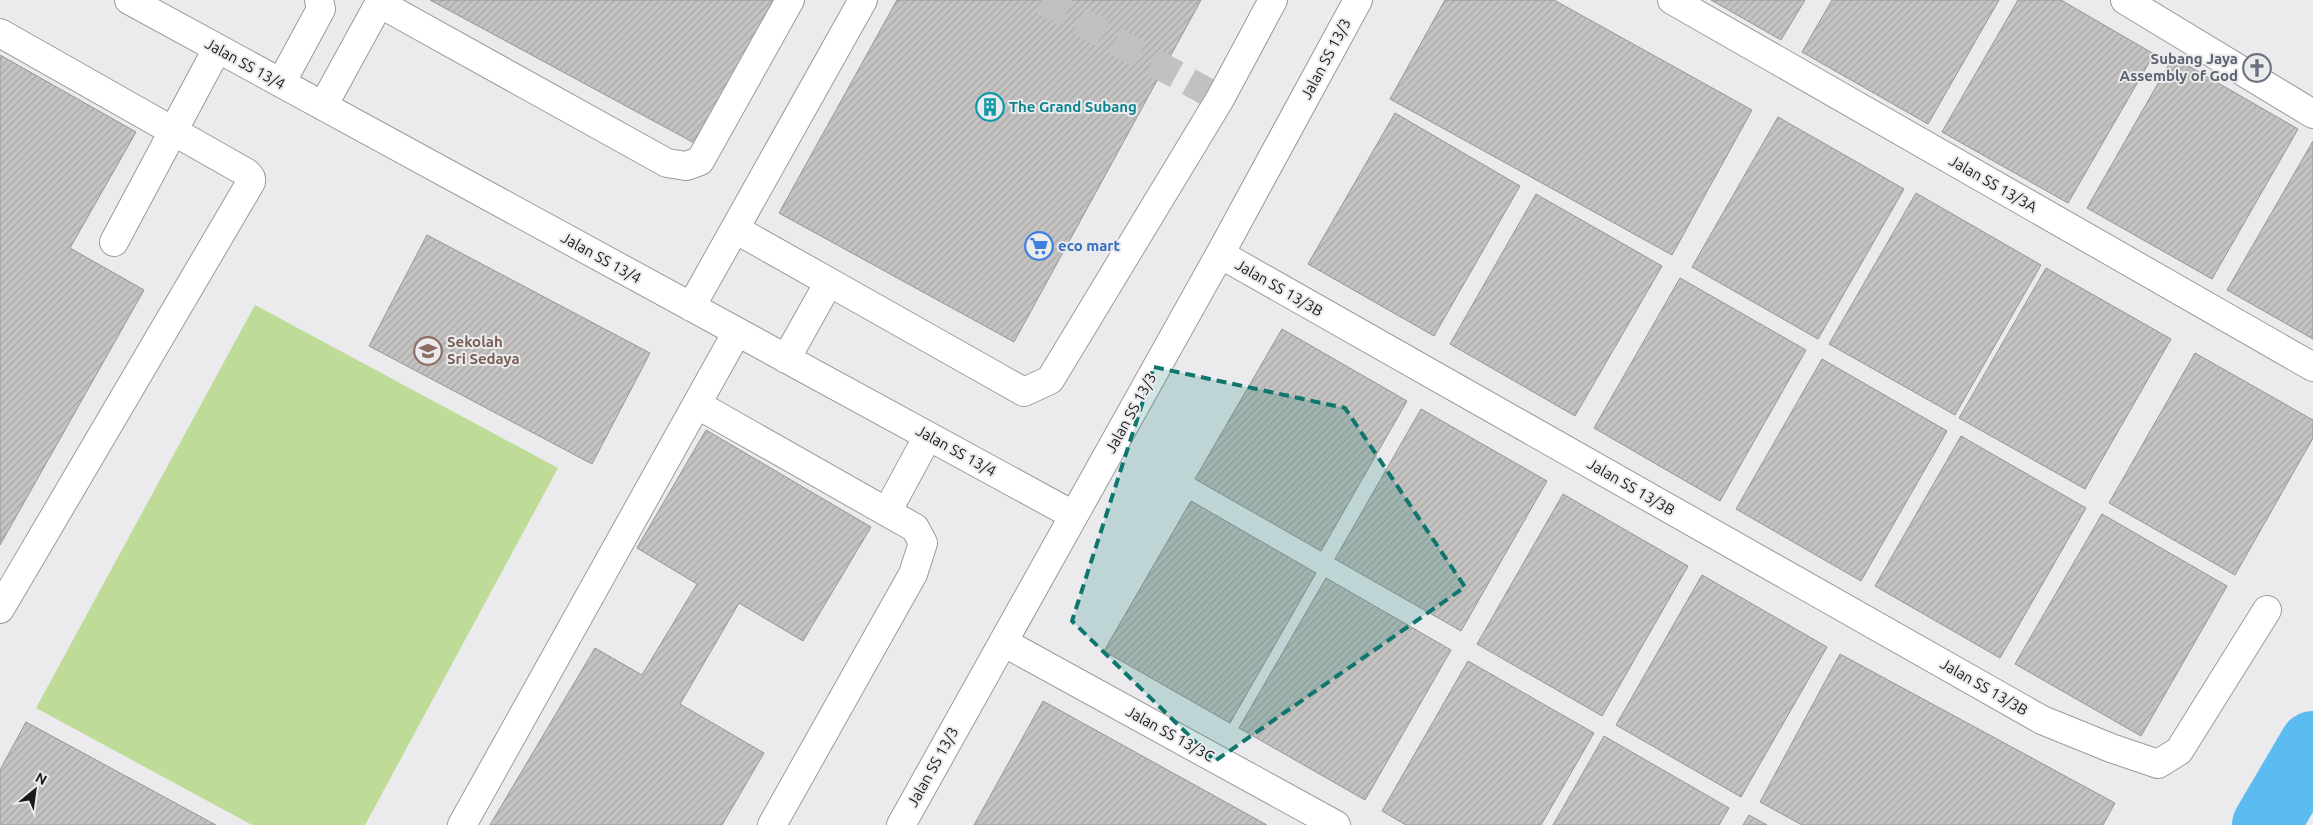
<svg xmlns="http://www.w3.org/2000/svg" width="2313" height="825" viewBox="0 0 2313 825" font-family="Ubuntu,sans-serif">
<defs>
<pattern id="building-hatch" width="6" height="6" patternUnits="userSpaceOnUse" patternTransform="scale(1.25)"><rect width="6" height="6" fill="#c5c3c1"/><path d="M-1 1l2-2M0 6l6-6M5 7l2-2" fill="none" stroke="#a9a7a5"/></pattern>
</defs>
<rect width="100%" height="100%" fill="#ebebee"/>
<path fill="#bedb98" d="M255,305L558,468L365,825H252L36,708Z"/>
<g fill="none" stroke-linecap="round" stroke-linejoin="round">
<path stroke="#5cbcf2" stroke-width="68" d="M2266,825L2313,745"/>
</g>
<path fill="url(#building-hatch)" stroke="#989693" d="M430,0H776L698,145Z
M897,0H1201L1014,342L779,213Z
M1445,0H1554L1752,110L1672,255L1390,99Z
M1711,0H1805L1781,40Z
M1832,0H1999L1928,124L1802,52Z
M2018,0H2061L2154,54L2068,203L1942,132Z
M0,55L136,132L70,248L144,290L0,545Z
M2173,57L2298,129L2212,279L2087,208Z
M1395,113L1520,186L1434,336L1308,264Z
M1778,117L1904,189L1818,339L1692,267Z
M2313,141V339L2227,290Z
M1916,193L2041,265L1955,415L1829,344Z
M1536,194L1662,266L1575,416L1450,344Z
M427,235L650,353L592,464L369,346Z
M2046,268L2171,339L2085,489L1959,418Z
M1680,278L1806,350L1720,501L1594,428Z
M1282,329L1407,401L1321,551L1195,479Z
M2195,353L2313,420V438L2235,575L2109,503Z
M1822,359L1947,431L1861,581L1736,509Z
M1421,409L1547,481L1461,631L1335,559Z
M706,430L871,527L803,641L739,603L680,704L764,753L722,825H490L595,648L642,675L697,584L637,548Z
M1961,436L2086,508L2000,658L1875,586Z
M1563,494L1688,566L1602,716L1477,644Z
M1191,501L1316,573L1230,723L1104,651Z
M2102,514L2227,586L2141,736L2015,664Z
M1702,575L1827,647L1741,797L1616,725Z
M1326,578L1451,650L1365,800L1239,728Z
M1840,654L2115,803L2103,825H1802L1760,802Z
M1468,661L1594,733L1541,825H1406L1382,811Z
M1043,701L1267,825H974Z
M26,722L216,825H0V770Z
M1604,736L1729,808L1719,825H1553Z
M1749,815L1767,825H1743Z"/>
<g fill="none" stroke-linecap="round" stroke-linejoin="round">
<path stroke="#c1c1c4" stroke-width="28" stroke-dasharray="28 14" stroke-linecap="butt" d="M1042,0L1220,99"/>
<defs>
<path id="minor" d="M129,0L1073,515
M1672,0L2313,367
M2125,0L2313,114
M379,3L667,163L686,166L700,161L790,0
M0,33L247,173L251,178V182L0,609
M281,83L321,9L319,0
M323,106L381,0
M735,229L829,282
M114,242L217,49
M1220,254L2042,720L2111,748L2158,764L2179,751L2267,610
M691,307L863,0
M786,359L829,282L1024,392L1050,380L1220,99L1273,0
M698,405L915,528L923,543L913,574L772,825
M887,512L928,436
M1003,642L1336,825
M462,825L737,332
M901,825L1220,254L1358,0"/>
</defs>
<use href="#minor" stroke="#9a9b9e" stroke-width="30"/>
<use href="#minor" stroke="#fff" stroke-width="28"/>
</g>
<path fill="#0f766e" fill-opacity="0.2" stroke="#0f766e" stroke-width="4" stroke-dasharray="10 6" stroke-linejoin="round" d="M1154,367L1345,408L1465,587L1215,761L1072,621Z"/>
<defs>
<symbol id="church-ring" viewBox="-11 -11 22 22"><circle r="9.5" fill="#ebebee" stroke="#6b7280" stroke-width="1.5"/><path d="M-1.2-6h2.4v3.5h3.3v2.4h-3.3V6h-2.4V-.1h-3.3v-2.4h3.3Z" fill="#6b7280"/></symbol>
<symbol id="building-ring" viewBox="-11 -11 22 22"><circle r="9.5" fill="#ebebee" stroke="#0f9aa8" stroke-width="1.5"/><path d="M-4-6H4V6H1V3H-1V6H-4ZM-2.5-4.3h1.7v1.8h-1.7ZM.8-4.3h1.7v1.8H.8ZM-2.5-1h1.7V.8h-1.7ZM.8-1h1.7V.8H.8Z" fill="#0f9aa8"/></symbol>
<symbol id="supermarket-ring" viewBox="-11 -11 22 22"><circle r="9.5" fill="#ebebee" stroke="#3f7fe0" stroke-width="1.5"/><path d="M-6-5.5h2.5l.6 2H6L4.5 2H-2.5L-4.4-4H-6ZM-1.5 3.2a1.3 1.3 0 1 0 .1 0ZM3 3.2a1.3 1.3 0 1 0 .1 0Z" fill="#3f7fe0"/></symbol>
<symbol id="school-ring" viewBox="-11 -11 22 22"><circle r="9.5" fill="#ebebee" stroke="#8d6e63" stroke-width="1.5"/><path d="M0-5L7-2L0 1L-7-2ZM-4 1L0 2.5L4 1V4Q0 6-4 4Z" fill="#8d6e63"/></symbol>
</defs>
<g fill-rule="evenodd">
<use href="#church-ring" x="2241" y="52" width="32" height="32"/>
<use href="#building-ring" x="974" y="91" width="32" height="32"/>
<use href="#supermarket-ring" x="1023" y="230" width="32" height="32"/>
<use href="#school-ring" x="412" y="335" width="32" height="32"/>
</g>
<g text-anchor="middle" stroke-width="4" stroke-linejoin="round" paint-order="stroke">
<g font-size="15" fill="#19191a" stroke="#ebebee">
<text transform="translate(1326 59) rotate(-62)" y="5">Jalan SS 13/3</text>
<text transform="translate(245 64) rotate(29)" y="5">Jalan SS 13/4</text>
<text transform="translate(1993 184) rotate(30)" y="5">Jalan SS 13/3A</text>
<text transform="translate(601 258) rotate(29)" y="5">Jalan SS 13/4</text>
<text transform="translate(1279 288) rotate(30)" y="5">Jalan SS 13/3B</text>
<text transform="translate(1131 413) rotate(-61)" y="5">Jalan SS 13/3</text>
<text transform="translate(956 451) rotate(29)" y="5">Jalan SS 13/4</text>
<text transform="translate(1631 487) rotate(30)" y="5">Jalan SS 13/3B</text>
<text transform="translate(1984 687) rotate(30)" y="5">Jalan SS 13/3B</text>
<text transform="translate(1170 734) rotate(29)" y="5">Jalan SS 13/3C</text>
<text transform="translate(933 767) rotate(-61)" y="5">Jalan SS 13/3</text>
</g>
<g font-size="15" font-weight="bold" fill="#5b616d" stroke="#ebebee" text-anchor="end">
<text x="2238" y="64">Subang Jaya<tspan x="2238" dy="17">Assembly of God</tspan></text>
</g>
<g font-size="15" font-weight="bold" fill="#0d838f" stroke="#ebebee" text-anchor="start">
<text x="1009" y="112">The Grand Subang</text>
</g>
<g font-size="15" font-weight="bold" fill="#366cbe" stroke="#ebebee" text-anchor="start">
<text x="1058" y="251">eco mart</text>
</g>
<g font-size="15" font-weight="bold" fill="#785e54" stroke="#ebebee" text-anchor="start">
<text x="447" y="347">Sekolah<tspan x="447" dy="17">Sri Sedaya</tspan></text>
</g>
</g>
<g transform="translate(35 790) rotate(29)" stroke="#ebebee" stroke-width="4" paint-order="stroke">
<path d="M0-4L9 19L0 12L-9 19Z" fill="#19191a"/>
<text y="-8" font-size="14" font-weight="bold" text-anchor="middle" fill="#19191a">N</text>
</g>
</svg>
